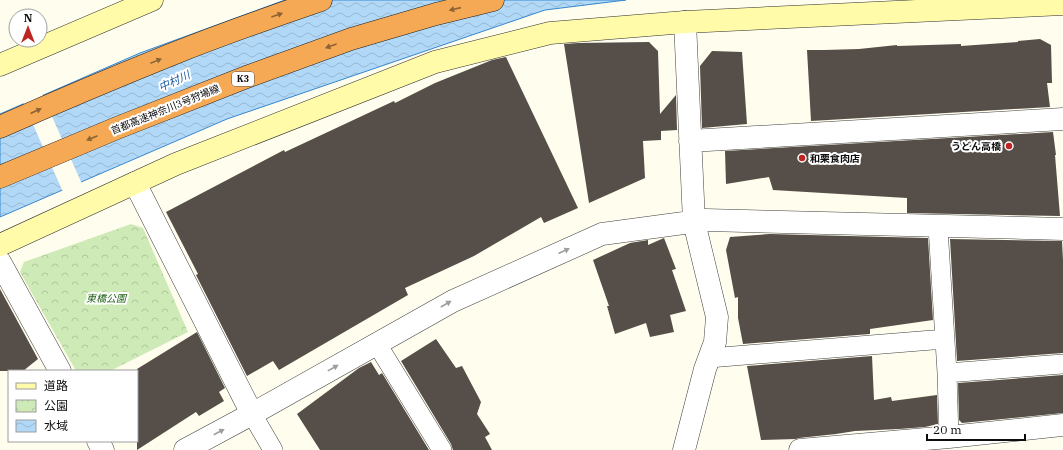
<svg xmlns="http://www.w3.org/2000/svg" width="1063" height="450" viewBox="0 0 1063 450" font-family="'IBM Plex Serif','Noto Sans JP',serif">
<defs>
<pattern id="park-crowns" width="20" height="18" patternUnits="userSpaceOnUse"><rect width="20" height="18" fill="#ceeab7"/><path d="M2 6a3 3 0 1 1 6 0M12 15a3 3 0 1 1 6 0" fill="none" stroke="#b0c89c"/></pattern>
<pattern id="water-waves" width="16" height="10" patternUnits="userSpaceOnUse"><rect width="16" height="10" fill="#b1d8f7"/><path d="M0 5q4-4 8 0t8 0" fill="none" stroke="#97b8d3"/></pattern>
</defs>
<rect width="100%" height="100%" fill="#fffded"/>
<path fill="url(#park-crowns)" d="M131,224L143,228L188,332L110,371H76L20,272L24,262Z"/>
<path fill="url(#water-waves)" stroke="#3788cf" d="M285,0H626L545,10L227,119L0,217V114L140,53Z"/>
<path fill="#fffded" d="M42,94L82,184L63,192L23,102Z"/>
<path fill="#564f49" d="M1040,39L1051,45L1052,83H1047L1050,107L811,121L807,50H824L859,49L897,45V46L961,44V46L1018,42V41Z
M649,42L658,51L660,114L676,95L677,130L661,131V140L643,141L645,178L589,203L564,44L578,43Z
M712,51L742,52L747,124L702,128L700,66Z
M506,57L578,208L544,223L541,217L474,256L405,288L408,295L279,370L273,361L247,376L196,275L198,274L166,212L284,150L285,152L394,101L395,103L435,83L492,60Z
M1053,132L1056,155H1055L1060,216L907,213V198L773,190L769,177L726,184L725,151Z
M770,234L928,238L933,320L870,329V334L743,344L738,318V297L735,298L726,250L730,237Z
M664,238L676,269L672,270L686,311L670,315L674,332L650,337L646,323L615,334L607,306H609L593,260L630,243L648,240V245Z
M950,239L1062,241L1063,260V353L957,361Z
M0,289L38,359L23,371H0Z
M197,332L225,388L219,392L224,401L199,416L196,412L137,450V369Z
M436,339L456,368L462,366L481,402L477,414L490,434L485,437L492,450H453L451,444L401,361Z
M872,356L874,400L891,397L892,401L937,395L938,424L925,427L899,429L855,431L836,434L799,438L796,439L761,440L747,366Z
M371,362L379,375L382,373L429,450H320L297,414L359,368Z
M1063,375V413L962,423L959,420L958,383Z"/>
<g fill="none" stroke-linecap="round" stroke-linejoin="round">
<defs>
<path id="lane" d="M938,227L947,373L949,437
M377,344L442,450
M709,358L945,339
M947,373L1063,364
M252,414L273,450"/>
<path id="street" d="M690,141L1063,119
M135,183L252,414
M0,262L60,371
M98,441L103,450
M185,450L252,414L453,301L602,234L706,220L1063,229
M684,450L705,369L715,342L717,317L694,222L685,22
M800,450L949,437L1063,425"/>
<path id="secondary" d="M0,65L152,0
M0,245L176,164L435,62L550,33L685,22L1063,4"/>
<path id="highway" d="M0,127C56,102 113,78 170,55C220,35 271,17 321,0
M0,177L117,128L249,76L351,39L436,14L493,0"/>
</defs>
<use href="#lane" stroke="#404040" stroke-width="20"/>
<use href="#street" stroke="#404040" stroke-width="23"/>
<use href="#secondary" stroke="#2f2f2f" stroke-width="23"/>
<use href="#highway" stroke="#1e1e1e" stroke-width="23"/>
<use href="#lane" stroke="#fff" stroke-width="19"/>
<use href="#street" stroke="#fff" stroke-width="22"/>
<use href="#secondary" stroke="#fffba8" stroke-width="22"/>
<use href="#highway" stroke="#f6a954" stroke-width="22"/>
</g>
<defs><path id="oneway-solid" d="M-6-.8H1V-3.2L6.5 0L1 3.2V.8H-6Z"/></defs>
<g fill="#8d6334">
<use href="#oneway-solid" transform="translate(455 9) rotate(167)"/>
<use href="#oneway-solid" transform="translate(277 15) rotate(-19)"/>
<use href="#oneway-solid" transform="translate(331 46) rotate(160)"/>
<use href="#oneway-solid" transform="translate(156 61) rotate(-22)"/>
<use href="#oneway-solid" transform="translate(36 111) rotate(-24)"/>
<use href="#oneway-solid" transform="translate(92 138) rotate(157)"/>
</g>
<g fill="#9e9e9e">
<use href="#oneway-solid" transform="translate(564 251) rotate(-24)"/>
<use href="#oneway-solid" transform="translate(446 304) rotate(-30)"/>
<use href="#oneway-solid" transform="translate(333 368) rotate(-29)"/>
<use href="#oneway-solid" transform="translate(219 432) rotate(-28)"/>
</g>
<g fill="#bf2623" stroke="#fff" stroke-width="1.5">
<circle cx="1009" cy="146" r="4"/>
<circle cx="802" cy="158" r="4"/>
</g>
<g text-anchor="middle" stroke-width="4" stroke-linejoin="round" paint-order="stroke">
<rect fill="#fff" stroke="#565656" stroke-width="1" x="232" y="72" width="22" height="14" rx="3"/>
<g font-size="9" font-weight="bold" fill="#0d0d0d">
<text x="243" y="82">K3</text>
</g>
<g font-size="10" fill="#0d0d0d" stroke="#fff">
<text transform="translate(165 109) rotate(-22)" y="4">首都高速神奈川3号狩場線</text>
</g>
<g font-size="10" font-weight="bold" fill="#0d0d0d" stroke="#fff" text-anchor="end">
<text x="1001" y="150">うどん高橋</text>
<text x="810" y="162" text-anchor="start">和栗食肉店</text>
</g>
<g font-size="10" font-style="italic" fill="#27661c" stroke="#fff">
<text x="106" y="302">東橋公園</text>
</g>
<g font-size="11" font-style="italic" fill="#155aa1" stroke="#fff">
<text transform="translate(174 81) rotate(-25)" y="4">中村川</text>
</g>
</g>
<rect x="8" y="370" width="130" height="72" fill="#ffffff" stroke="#9e9e9e"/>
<rect x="16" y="383" width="20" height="6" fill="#fffba8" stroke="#9e9e9e"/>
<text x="44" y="390" font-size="12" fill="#0d0d0d">道路</text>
<rect x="16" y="400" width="20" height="12" fill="url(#park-crowns)" stroke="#9e9e9e"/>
<text x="44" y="410" font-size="12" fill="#0d0d0d">公園</text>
<rect x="16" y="420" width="20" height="12" fill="url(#water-waves)" stroke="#9e9e9e"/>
<text x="44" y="430" font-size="12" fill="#0d0d0d">水域</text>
<g transform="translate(28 28)"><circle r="19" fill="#ffffff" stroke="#9e9e9e"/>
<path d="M0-3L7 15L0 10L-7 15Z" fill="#bf2623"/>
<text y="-6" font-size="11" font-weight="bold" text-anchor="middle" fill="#0d0d0d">N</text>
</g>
<path d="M927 434v6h98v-6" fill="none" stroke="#0d0d0d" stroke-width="2"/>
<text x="933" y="434" font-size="12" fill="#0d0d0d" stroke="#ffffff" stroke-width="3" paint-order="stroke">20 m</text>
</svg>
